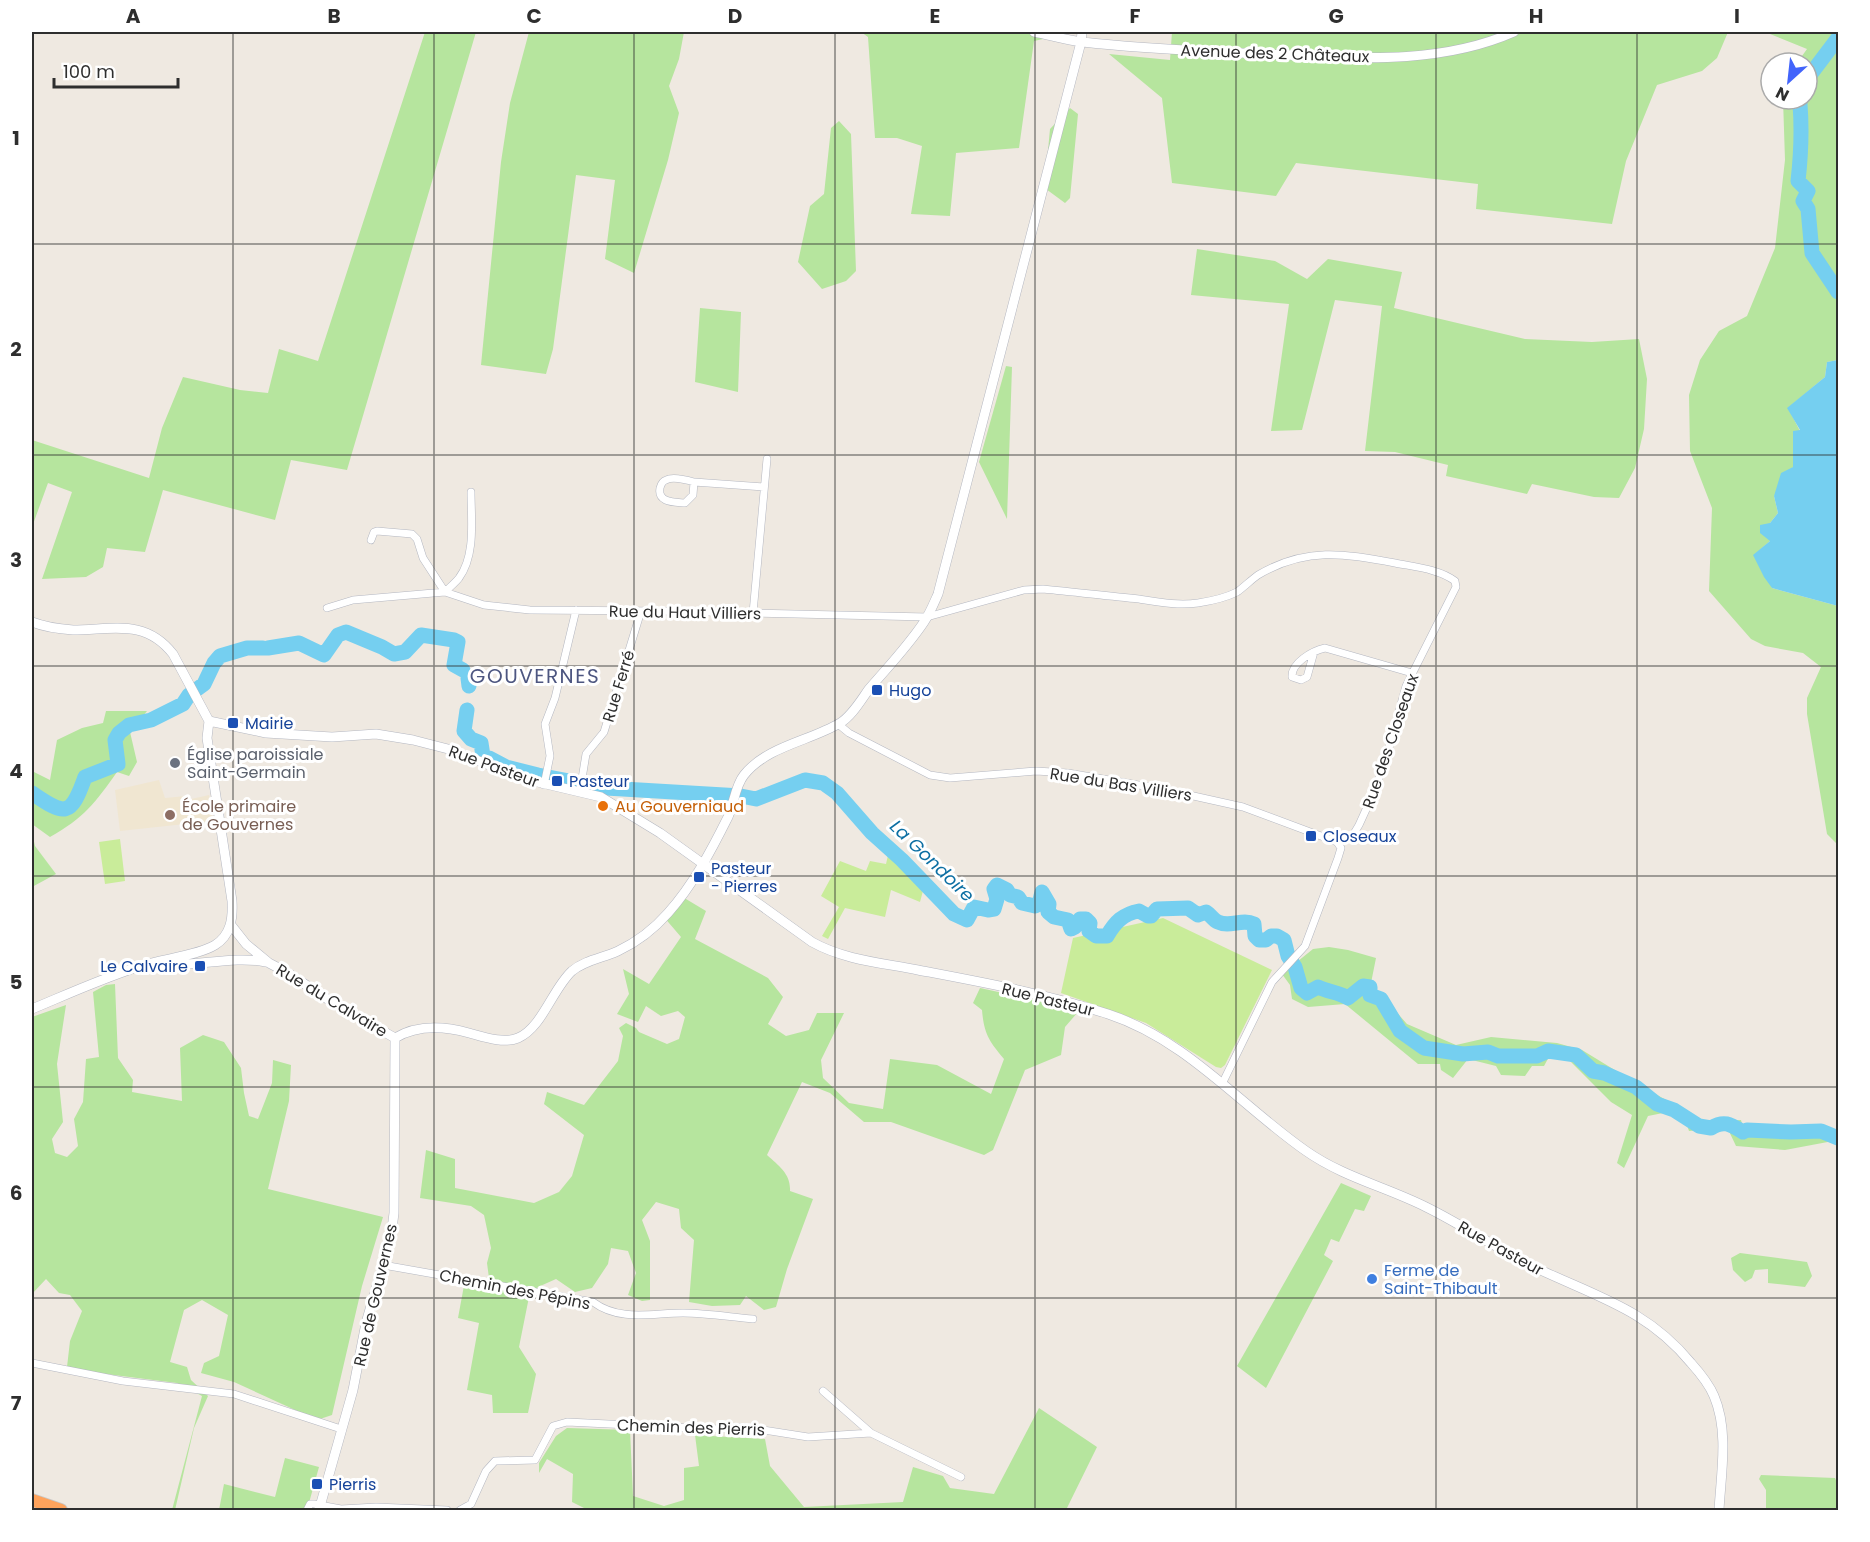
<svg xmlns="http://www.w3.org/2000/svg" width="1870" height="1542" viewBox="0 0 1870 1542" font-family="Poppins,sans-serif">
<rect width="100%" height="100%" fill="#efe9e1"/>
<path fill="#f0e6d1" d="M159,780L165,798L186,796L187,800L209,795L213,821L120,831L115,790Z"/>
<path fill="#b6e59e" d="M425,32H476L347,470L291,460L275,520L163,490L145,552L107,548L103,567L86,577L42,579L72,492L48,483L32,527V440L149,478L162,428L183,377L240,390L268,393L279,349L318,361Z
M529,32H684L679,59L669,86L679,113L668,160L634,273L605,259L615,180L576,175L553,349L546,374L481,365L501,162L510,103Z
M861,32H1075L1034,41L1019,148L956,153L950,216L911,214L922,146L897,138H875L868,37Z
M1172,32H1728L1717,58L1702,71L1657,85L1626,161L1612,224L1476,209L1478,184L1296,163L1276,196L1172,183L1162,98L1109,54L1170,60Z
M1765,32H1838V360L1827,362L1825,377L1788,408L1800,431L1793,432V467L1774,496L1778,513L1770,523V541L1761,549L1772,588L1838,606V843H1836L1827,834L1807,714V698L1821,667L1803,653L1765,646L1751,639L1709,591L1712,508L1690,451L1689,395L1700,360L1719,331L1747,316L1775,248L1785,160L1783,99H1807V63H1797L1807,49Z
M1070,108L1078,114L1070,198L1065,203L1046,189V172L1050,129Z
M839,121L851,134L856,271L846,281L822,289L798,262L810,206L824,194L831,128Z
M1197,249L1275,261L1307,279L1328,259L1402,272L1394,308L1525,339L1592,342L1639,339L1647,379L1644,429L1635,468L1619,498L1594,497L1532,484L1527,494L1446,476L1448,465L1395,452L1365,451L1382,306L1335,300L1302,430L1271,431L1289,304L1191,295Z
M700,308L741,312L738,392L695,382Z
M1006,366L1012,367L1007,519L979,462Z
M106,711H147L130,732L137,762L129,776L117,772C95,803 84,818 50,837L32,824V771L50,780L57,740L82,728L103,723Z
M32,833L35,846L56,874L32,887Z
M681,896L706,911L695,939L768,978L783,997L768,1024L786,1036L809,1030L817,1013H844L821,1060L823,1078L849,1103L883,1109L890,1059L937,1065L991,1094L1004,1059C989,1041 984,1034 982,1010L973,1003L980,988L1039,1001L1078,1012L1065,1027L1061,1055L1025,1070L993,1150L984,1155L891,1122H864L830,1093L802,1082L767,1155C779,1166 791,1174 790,1191L813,1199L787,1269L776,1307L764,1310L746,1296L740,1305L712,1306L689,1302L694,1240L681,1228L679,1209L656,1202L642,1220L650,1241V1300L642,1301L628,1295L636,1273L628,1251L611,1248L608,1264L592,1288L575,1292L556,1279L538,1287L529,1297L519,1347L536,1374L528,1413H493L492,1395L467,1390L479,1323L458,1318L465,1280L489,1278L487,1263L491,1248L484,1215L471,1206L420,1198L426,1150L455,1159V1188L534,1203L559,1192L572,1176L584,1135L544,1104L547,1092L584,1105L618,1061L623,1036L619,1028L626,1023L636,1028L639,1032L667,1044L679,1039L685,1017L678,1011L661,1016L646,1006L638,1022L617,1014L629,994L623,969L649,984L681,937L663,916Z
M1329,947L1348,950L1376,958L1371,983L1407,1024L1456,1045L1491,1037L1557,1043L1582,1050L1636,1083L1705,1122L1741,1120L1743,1128L1787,1134L1818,1128L1838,1134V1148L1833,1141L1785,1150L1736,1146L1727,1127L1720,1124L1711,1129L1689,1131L1687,1125L1668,1112L1648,1116L1624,1168L1617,1163L1632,1115L1611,1102L1566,1057L1550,1055L1544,1066H1532L1525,1076L1501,1075L1496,1066L1468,1059L1453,1078L1441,1070L1440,1064H1418L1345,1004L1308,1007L1292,999L1290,985L1282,974L1313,949Z
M115,984L118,1058L133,1080L132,1092L182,1101L180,1048L203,1035L224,1042L241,1068L244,1093L249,1116L258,1119L272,1083L273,1060L291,1065L289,1101L268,1189L383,1217L362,1286L332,1415L317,1420L234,1382L201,1373L204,1363L219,1356L228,1315L202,1300L184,1310L170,1362L187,1367L191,1380L208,1396L194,1428L175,1510H172L202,1396L177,1383L98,1373L67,1367L70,1341L82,1311L70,1295L59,1293L46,1279L32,1294V1260L34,1257L32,1255V1017L66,1005L57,1064L63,1122L52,1139L55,1153L67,1157L78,1146L74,1119L83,1102L86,1059L99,1057L93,992L106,985Z
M1341,1183L1371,1196L1364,1211L1355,1209L1339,1242L1331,1239L1324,1255L1333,1261L1266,1388L1237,1366Z
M1740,1253L1807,1262L1812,1276L1805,1287L1768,1283V1269L1755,1270L1752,1278L1745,1282L1733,1270L1731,1258Z
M1039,1408L1097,1447L1066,1510H588L572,1502L573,1474L547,1459L539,1473V1463L556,1436L567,1428L630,1430L633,1496L664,1506L684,1500V1468L699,1466L695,1435L765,1439L770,1466L804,1507L903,1502L913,1467L943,1476L950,1488L994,1494Z
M285,1458L319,1467L307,1510H219L224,1484L275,1497Z
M1761,1475L1835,1478L1838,1485V1510H1766V1490L1759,1479Z"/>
<path fill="#c9ec9a" d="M120,839L125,881L105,884L99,842Z
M889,851L924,887L920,902L891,890L885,917L845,908L828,939L822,936L839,907L821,896L840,861L866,871L870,861L886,864Z
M1163,918L1272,970L1225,1065L1221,1068L1216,1067L1146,1023L1061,993L1073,938Z"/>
<path fill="#75cff0" d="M1838,360V606L1772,588L1764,577L1753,555L1770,541L1760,533V525L1770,523L1778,513L1774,496L1781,473L1793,467V431L1800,430L1787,408L1825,377L1827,362Z"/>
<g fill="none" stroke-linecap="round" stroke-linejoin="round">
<path stroke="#75cff0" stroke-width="15" d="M1807,79L1838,38
M1794,99L1800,104C1802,130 1801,155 1798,181L1808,191L1803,201L1808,209L1812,253L1838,292
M268,648L299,643L324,655L338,635L346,632L382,647L394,654L405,652L421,635L454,640L458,642L454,665L463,670
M468,678L469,686
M467,710L464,731L471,739L481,743L483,756
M489,758L506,767L538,775L606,788L741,796L756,799L805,780L823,783L837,793L872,833L902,860L954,914L967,920L974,907L988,910L994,909L997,899L994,889L997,885L1007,890L1010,895L1018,897L1022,903L1035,906L1039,904L1042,892L1049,904L1048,912L1054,917L1068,920L1071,929L1075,927L1080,919H1086L1090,923L1089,931L1096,936H1107C1115,922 1123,914 1139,911L1148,916H1151L1157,909L1188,908L1198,915L1206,912C1211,915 1213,920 1218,922C1230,928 1242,918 1254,924L1255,936L1259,940H1266L1271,936H1277L1284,940L1288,956L1295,967L1301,988L1307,993L1318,987C1328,992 1339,992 1348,998L1363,986L1370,987V995L1381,999L1400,1031L1424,1048L1463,1054L1488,1052L1498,1056H1537L1548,1051L1576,1055L1593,1071L1604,1073L1636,1087L1657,1104L1674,1110L1699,1126L1711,1128C1724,1120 1730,1124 1743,1132L1747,1130L1791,1132L1821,1131L1838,1138
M32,793C65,816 71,817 85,777L118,764L115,740L119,733L129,725L151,720L183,704L189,695L204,684L214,663L220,656L247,648H263"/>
<defs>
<path id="street" d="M694,482C687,480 673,476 666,480C663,481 661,484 660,488C657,503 675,502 685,503L693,495L694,482L764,487
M371,540L374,532L377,531L412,534L417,539L423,558L445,592L484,605L530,610L658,611L927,617L1024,590L1043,589C1075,592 1107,596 1139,599C1158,602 1178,606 1198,603C1211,601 1225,598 1237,592C1244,587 1251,580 1258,575C1305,547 1345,553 1395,563C1415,567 1439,569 1455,581L1456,587L1406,686L1387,755L1374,792L1359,825L1353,835L1337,842
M445,592C450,587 455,583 459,578C476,555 471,519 471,492
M327,608L353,600L445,592
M753,613L767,459
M1314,652L1307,677L1301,680L1292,677C1291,663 1312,651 1325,648L1412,673
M838,724L849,733L930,775L950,778L1036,771L1068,773L1162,789L1243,807L1337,842
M544,785L550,756L545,724L555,698L576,610
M580,791L586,754L604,732L641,611
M1223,1082L1272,982L1305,946L1338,858L1341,848L1337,842
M383,1265L593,1302C620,1322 652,1313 683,1313C706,1313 730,1317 753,1319
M32,1363L123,1381L234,1394L341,1429
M823,1391L871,1433
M307,1510L310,1504H314L341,1509L376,1507L447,1510
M460,1510L471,1504L486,1471L495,1461L535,1460L553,1426L567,1422L713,1429L744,1427L808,1437L871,1433L961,1477"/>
<path id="secondary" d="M1034,32C1050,35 1066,40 1083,42C1142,49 1202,51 1261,54C1346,57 1435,67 1514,32
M32,622C45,627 59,629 73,630C112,630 145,618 173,654L209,721
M209,721L266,733L332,737L376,734L413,740L448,749L525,779L601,797L660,833L812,942C844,960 883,963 918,970C981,982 1047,994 1108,1014C1187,1040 1240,1105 1306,1151C1343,1177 1386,1187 1426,1207C1467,1227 1504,1254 1547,1273C1604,1299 1650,1313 1691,1363C1700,1373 1709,1384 1714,1396C1729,1431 1721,1474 1719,1510
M231,925L246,944L269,963L288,973L335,1004L395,1038
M158,964C194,968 231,955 266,962
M32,1009C68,994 105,977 144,965C163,959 199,955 215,945C231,935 233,918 232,901L207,738L209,721
M395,1038C418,1024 444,1026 469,1033C484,1037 503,1044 518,1038C542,1028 553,988 572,971C585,960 603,958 618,951C637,942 654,929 668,913C693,885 711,851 728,817C734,804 735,786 744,775C767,746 810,741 840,723C852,716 861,700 869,689C888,667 908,646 924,622C930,613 934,603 938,594L1081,42L1082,32
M319,1510L353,1390L366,1323L391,1237L394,1213L395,1038"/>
<path id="highway" d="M32,1500L61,1510"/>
</defs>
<use href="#street" stroke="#b4b7c1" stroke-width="8"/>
<use href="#secondary" stroke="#b4b7c1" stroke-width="10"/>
<use href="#highway" stroke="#c9c9c9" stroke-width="14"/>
<use href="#street" stroke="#fff" stroke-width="7"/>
<use href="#secondary" stroke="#fff" stroke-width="9"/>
<use href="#highway" stroke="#ffa35c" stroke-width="12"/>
</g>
<path fill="none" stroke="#2e2e2e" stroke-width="1.5" stroke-opacity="0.55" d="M233,32V1510M434,32V1510M634,32V1510M835,32V1510M1035,32V1510M1236,32V1510M1436,32V1510M1637,32V1510M32,244H1838M32,455H1838M32,666H1838M32,876H1838M32,1087H1838M32,1298H1838"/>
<g fill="#1a4fb4" stroke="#fff" stroke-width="2">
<rect x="871" y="684" width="12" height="12" rx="3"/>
<rect x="227" y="717" width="12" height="12" rx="3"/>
<rect x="551" y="775" width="12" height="12" rx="3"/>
<rect x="1305" y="830" width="12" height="12" rx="3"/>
<rect x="693" y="871" width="12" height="12" rx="3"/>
<rect x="194" y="960" width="12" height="12" rx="3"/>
<rect x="311" y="1478" width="12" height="12" rx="3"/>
</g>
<circle fill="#6b7280" stroke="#fff" stroke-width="2" cx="175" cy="763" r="6"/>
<circle fill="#e8710a" stroke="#fff" stroke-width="2" cx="603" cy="806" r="6"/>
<circle fill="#8d6e63" stroke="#fff" stroke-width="2" cx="170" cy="815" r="6"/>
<circle fill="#3f7fe0" stroke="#fff" stroke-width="2" cx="1372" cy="1279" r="6"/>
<g text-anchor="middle" stroke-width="6" stroke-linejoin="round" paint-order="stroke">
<g font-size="16" fill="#2e2e2e" stroke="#fff">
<text transform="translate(1275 53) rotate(2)" y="6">Avenue des 2 Châteaux</text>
<text transform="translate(685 612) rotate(1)" y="6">Rue du Haut Villiers</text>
<text transform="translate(618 686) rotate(-73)" y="6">Rue Ferré</text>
<text transform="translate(1390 741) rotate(-71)" y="6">Rue des Closeaux</text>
<text transform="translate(494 766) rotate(20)" y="6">Rue Pasteur</text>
<text transform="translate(1121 784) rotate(9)" y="6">Rue du Bas Villiers</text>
<text transform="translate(1048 999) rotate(14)" y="6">Rue Pasteur</text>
<text transform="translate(332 1000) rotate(31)" y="6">Rue du Calvaire</text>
<text transform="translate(1501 1248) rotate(29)" y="6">Rue Pasteur</text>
<text transform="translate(515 1289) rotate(11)" y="6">Chemin des Pépins</text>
<text transform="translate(375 1295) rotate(-77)" y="6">Rue de Gouvernes</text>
<text transform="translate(691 1427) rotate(2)" y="6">Chemin des Pierris</text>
</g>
<g font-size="16" fill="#164399" stroke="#fff" text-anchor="start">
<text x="889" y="696">Hugo</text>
<text x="245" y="729">Mairie</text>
<text x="569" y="787">Pasteur</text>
<text x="1323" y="842">Closeaux</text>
<text x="711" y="874">Pasteur<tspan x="711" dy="18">- Pierres</tspan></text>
<text x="188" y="972" text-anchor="end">Le Calvaire</text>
<text x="329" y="1490">Pierris</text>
</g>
<g font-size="16" fill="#5b616d" stroke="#fff" text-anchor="start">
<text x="187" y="760">Église paroissiale<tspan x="187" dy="18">Saint-Germain</tspan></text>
</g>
<g font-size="16" fill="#785e54" stroke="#fff" text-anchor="start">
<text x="182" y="812">École primaire<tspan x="182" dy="18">de Gouvernes</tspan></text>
</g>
<g font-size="16" fill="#c56008" stroke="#fff" text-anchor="start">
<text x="615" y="812">Au Gouverniaud</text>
</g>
<g font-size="16" fill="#366cbe" stroke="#fff" text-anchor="start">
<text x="1384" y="1276">Ferme de<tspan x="1384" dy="18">Saint-Thibault</tspan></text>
</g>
<g font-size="18" font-style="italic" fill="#0d6fa3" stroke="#fff">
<text transform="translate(932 861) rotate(44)" y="6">La Gondoire</text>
</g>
<g font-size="20" letter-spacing="1.5" fill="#4d5680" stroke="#fff">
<text x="535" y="683">GOUVERNES</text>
</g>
</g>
<rect width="1870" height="1542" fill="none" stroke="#ffffff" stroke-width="66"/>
<g transform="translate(1789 81) rotate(207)"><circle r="28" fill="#ffffff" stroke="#ababab" stroke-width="1.5"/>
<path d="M0-4.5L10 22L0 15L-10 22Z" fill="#4264fb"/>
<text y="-9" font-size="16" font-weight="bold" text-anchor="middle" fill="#2e2e2e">N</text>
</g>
<path d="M54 78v9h124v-9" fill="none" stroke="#2e2e2e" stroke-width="3"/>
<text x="63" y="78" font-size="18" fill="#2e2e2e" stroke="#ffffff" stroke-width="4.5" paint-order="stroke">100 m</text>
<rect x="33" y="33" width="1804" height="1476" fill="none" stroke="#2e2e2e" stroke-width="2"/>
<g font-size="20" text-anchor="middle" font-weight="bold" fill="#2e2e2e">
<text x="133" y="23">A</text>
<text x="334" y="23">B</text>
<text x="534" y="23">C</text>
<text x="735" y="23">D</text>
<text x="935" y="23">E</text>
<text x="1135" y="23">F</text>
<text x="1336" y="23">G</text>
<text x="1536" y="23">H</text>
<text x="1737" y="23">I</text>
<text x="16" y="145">1</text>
<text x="16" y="356">2</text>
<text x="16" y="567">3</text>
<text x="16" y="778">4</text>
<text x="16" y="989">5</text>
<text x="16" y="1200">6</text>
<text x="16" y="1410">7</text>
</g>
</svg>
